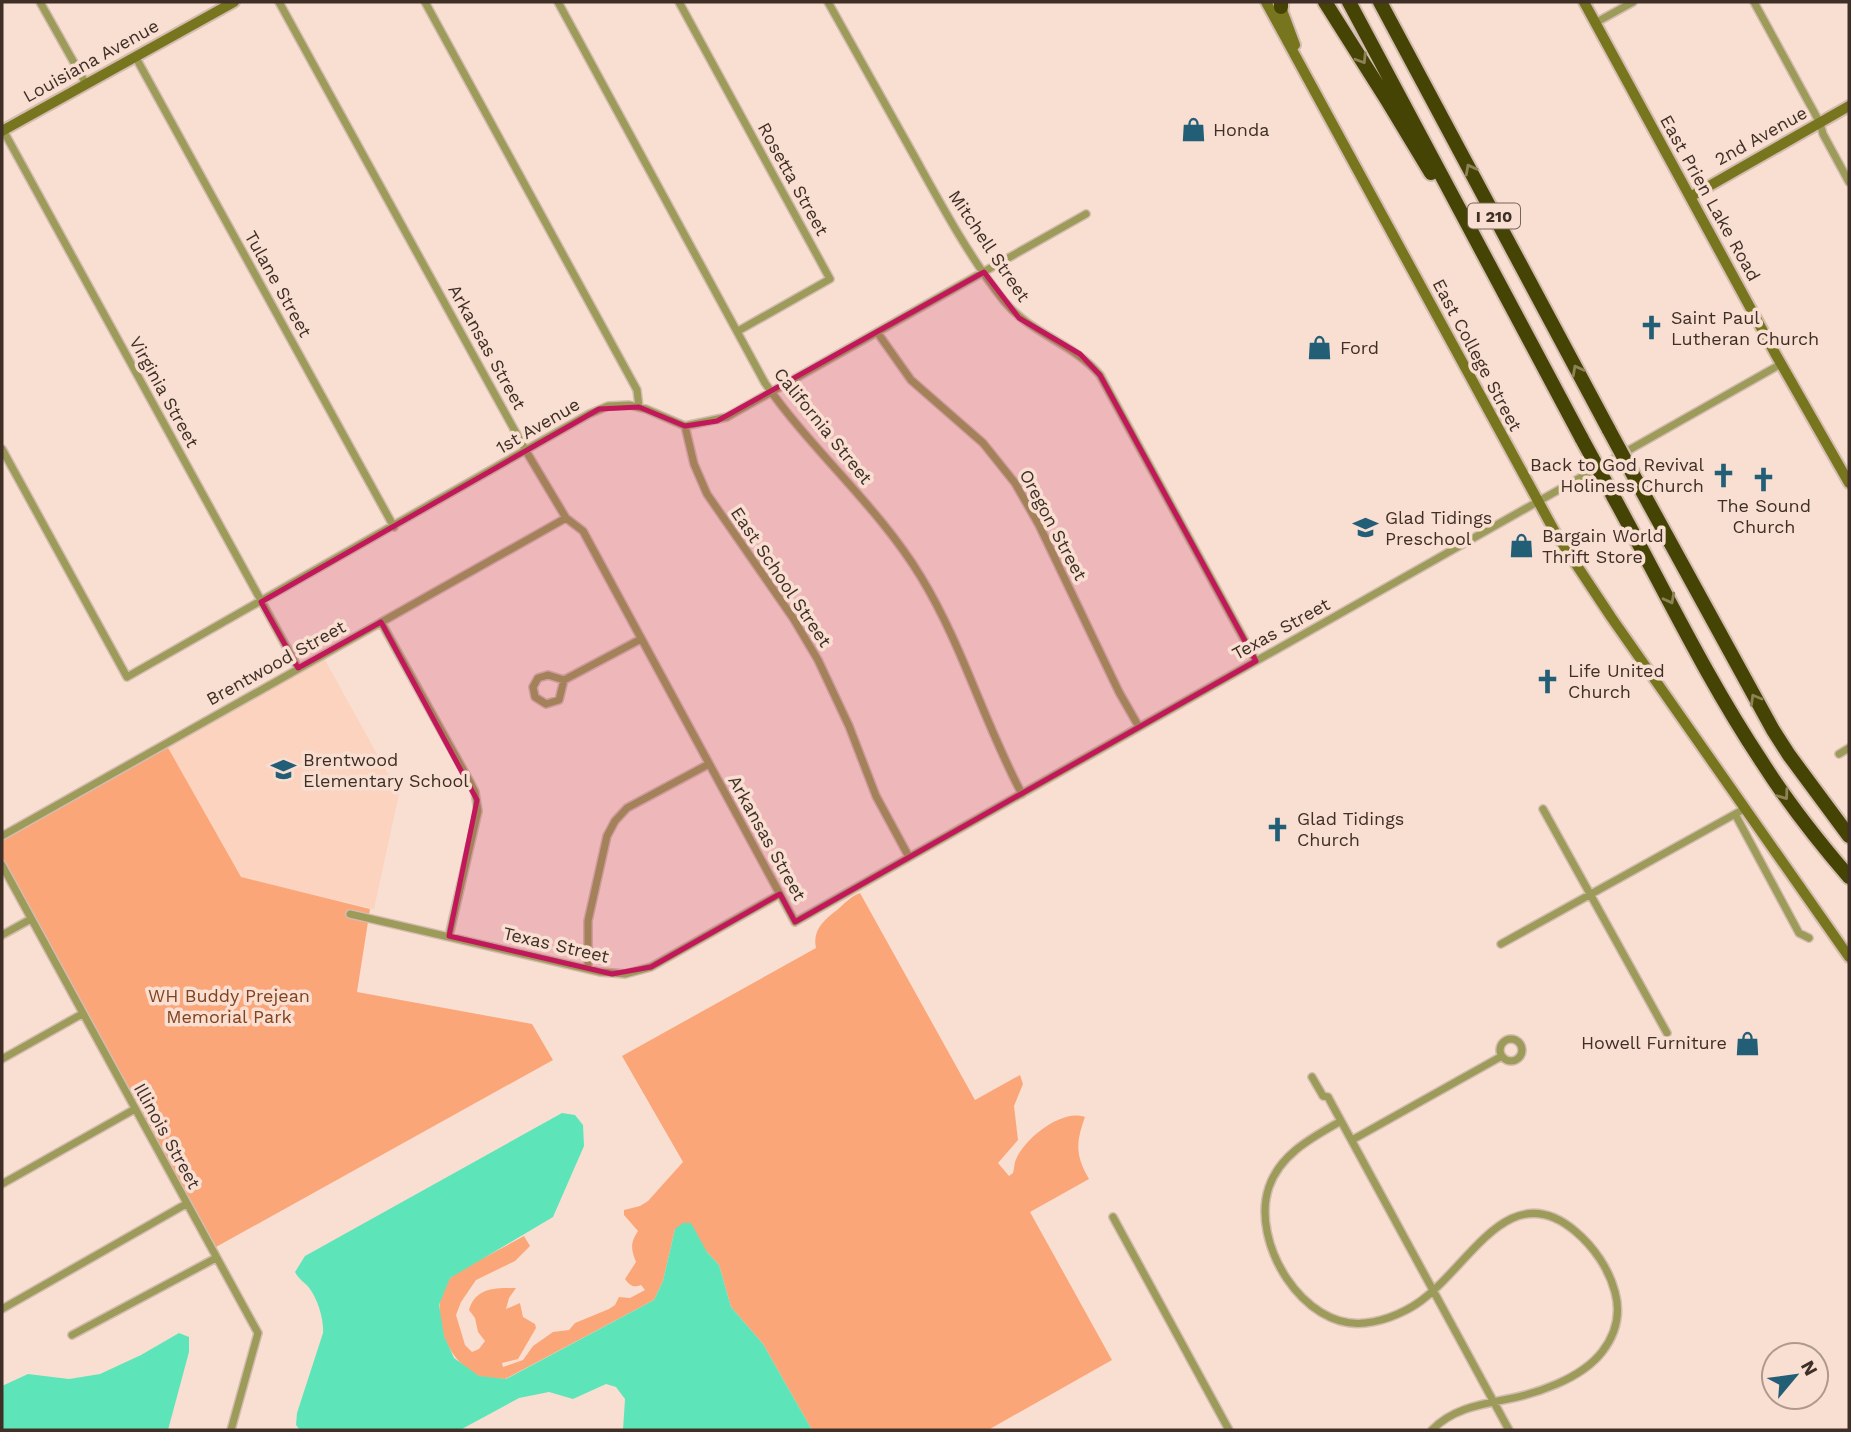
<svg xmlns="http://www.w3.org/2000/svg" width="1851" height="1432" viewBox="0 0 1851 1432" font-family="'Work Sans',sans-serif">
<rect width="100%" height="100%" fill="#f9dfd2"/>
<path fill="#fbd3bf" d="M324,658L399,794L374,909L241,878L167,746Z"/>
<path fill="#fba679" d="M167,746L241,877L370,909L357,992L532,1024L553,1060L216,1247L2,857V839Z
M860,893L975,1100L1020,1075L1023,1084L1014,1106L1018,1140L998,1163L1009,1176L1013,1173C1014,1170 1014,1166 1015,1162C1022,1140 1062,1108 1085,1117C1076,1142 1075,1155 1089,1179L1030,1212L1112,1360L988,1430H812L763,1344L731,1307L719,1265L707,1252L675,1229L663,1281L654,1300L505,1379C497,1378 486,1379 479,1376C445,1361 427,1310 449,1279C455,1272 512,1243 524,1236L530,1246L515,1261L476,1280L461,1302L456,1315L465,1345L472,1352L479,1349L485,1341L478,1332L475,1318L469,1310C476,1287 495,1288 516,1288L509,1298L506,1309L520,1303L523,1317L535,1324L536,1328L518,1359L502,1363L503,1367L523,1360L533,1346L553,1332L569,1330L575,1323L609,1309L615,1305L619,1297L630,1298L645,1290L641,1285C634,1288 630,1286 625,1279L636,1262C631,1249 630,1243 638,1231L624,1215V1210L640,1206L648,1201L683,1162L622,1056L816,948C812,930 824,920 837,910C845,903 850,897 860,893Z"/>
<path fill="#5de5b9" d="M562,1113L575,1115L583,1125L584,1146L553,1217L450,1278L439,1305L444,1336L454,1358L479,1376L506,1379L654,1300L663,1281L675,1229L683,1223H691L707,1252L719,1265L731,1307L763,1344L812,1430H623L625,1399L616,1387L606,1384L573,1399L549,1392L519,1398L460,1430H300L296,1425L297,1413L323,1333C324,1320 318,1300 310,1289C305,1282 299,1280 295,1272L305,1256Z
M179,1333L189,1337V1352L168,1430H2V1386L28,1374L69,1379L100,1374L141,1355Z"/>
<g fill="none" stroke-linecap="round" stroke-linejoin="round">
<defs>
<path id="street" d="M40,2L86,84
M279,2L526,451L566,518L583,531L795,922L1781,364
M425,2L637,390L639,407
M558,2L765,383C812,451 878,506 921,577C963,646 984,723 1022,794
M679,2L830,279L738,331
M828,2C858,55 887,108 917,161C943,208 970,258 1004,301C1031,334 1073,343 1100,375L1256,661
M1754,2L1820,123L1823,134L1849,182
M1595,23L1633,2
M135,56L394,527
M3,130L298,668
M877,332L911,380L983,443L1015,483L1039,525L1119,692L1139,727
M685,426L694,464L707,494L793,618L818,660L849,726L876,796L909,857
M2,449L127,677L589,414L608,406L629,405L646,409L685,426L727,417L1086,214
M381,622L470,782L475,792L478,811L449,936
M548,675L564,680L559,700L546,704L535,697L533,687L538,678Z
M564,680L641,639
M1839,754L1849,748
M1543,809L1667,1033
M1735,814L1799,933L1809,938
M2,836L566,518
M2,865L258,1333L231,1430
M350,914L600,972L625,974L651,967L780,894
M2,935L31,919
M1501,944L1746,808
M588,968V921L607,836L615,821L627,808L709,764
M1500 1050a11 11 0 1 1 22 0a11 11 0 1 1-22 0Z
M2,1059L82,1014
M1312,1077L1323,1096L1328,1097L1509,1430
M1341,1121C1313,1137 1280,1154 1269,1187C1250,1242 1303,1330 1365,1323C1386,1321 1411,1310 1427,1296C1472,1260 1511,1177 1575,1231C1594,1247 1609,1269 1615,1292C1621,1314 1616,1334 1602,1352C1581,1379 1536,1394 1503,1400C1477,1405 1451,1410 1432,1430
M1352,1140L1502,1056
M2,1184L135,1109
M1113,1217L1229,1430
M2,1309L186,1204
M72,1335L216,1258"/>
<path id="secondary" d="M1266,2L1556,534L1611,617L1849,957
M1279,2L1295,45
M1584,2L1776,355L1849,483
M2,131L234,2
M1690,197L1849,106"/>
<path id="highway" d="M1281,2V7
M1325,2L1387,100L1431,173
M1349,2L1582,439
M1380,2L1609,430
M1636,480L1773,730L1789,755L1849,836
M1613,496C1662,585 1706,678 1762,762C1788,803 1818,841 1849,877"/>
</defs>
<use href="#street" stroke="#d4bcb0" stroke-width="10"/>
<use href="#secondary" stroke="#d4bcb0" stroke-width="14"/>
<use href="#highway" stroke="#d4bcb0" stroke-width="18"/>
<use href="#street" stroke="#9c9b59" stroke-width="7"/>
<use href="#secondary" stroke="#77761e" stroke-width="10"/>
<use href="#highway" stroke="#454404" stroke-width="14"/>
<defs>
<path id="highway-bridge" d="M1609,430L1636,480
M1582,439L1613,496"/>
</defs>
<use href="#highway-bridge" stroke="#d4bcb0" stroke-width="18" stroke-linecap="butt"/>
<use href="#highway-bridge" stroke="#454404" stroke-width="14"/>
</g>
<defs><path id="oneway-chevron" d="M-2-3.5L2.5 0L-2 3.5" fill="none" stroke-width="1.6" stroke-linecap="round" stroke-linejoin="round" transform="scale(1.75)"/></defs>
<g stroke="#8d8256">
<use href="#oneway-chevron" transform="translate(1362 59) rotate(58)"/>
<use href="#oneway-chevron" transform="translate(1470 169) rotate(-118)"/>
<use href="#oneway-chevron" transform="translate(1577 370) rotate(-118)"/>
<use href="#oneway-chevron" transform="translate(1670 599) rotate(62)"/>
<use href="#oneway-chevron" transform="translate(1755 699) rotate(-120)"/>
<use href="#oneway-chevron" transform="translate(1784 795) rotate(54)"/>
</g>
<path fill="#c2185b" fill-opacity="0.2" stroke="#c2185b" stroke-width="5" stroke-linejoin="round" d="M984,272L1019,318L1080,354L1100,375L1256,661L795,922L780,894L651,967L612,974L449,936L477,800L381,622L298,668L261,602L599,409L639,407L685,426L717,421Z"/>
<defs>
<symbol id="shop-bare" viewBox="-9 -9 18 18"><path d="M-5-2.5h2.3a2.7 3.5 0 0 1 5.4 0H5L5.5 6h-11ZM-1.5-2.5h3a1.5 2.3 0 0 0-3 0Z" fill="#225e76" stroke="#f9dfd2" stroke-width="2.5" paint-order="stroke"/></symbol>
<symbol id="church-bare" viewBox="-9 -9 18 18"><path d="M-1.2-6h2.4v3.5h3.3v2.4h-3.3V6h-2.4V-.1h-3.3v-2.4h3.3Z" fill="#225e76" stroke="#f9dfd2" stroke-width="2.5" paint-order="stroke"/></symbol>
<symbol id="school-bare" viewBox="-9 -9 18 18"><path d="M0-5L7-2L0 1L-7-2ZM-4 1L0 2.5L4 1V4Q0 6-4 4Z" fill="#225e76" stroke="#f9dfd2" stroke-width="2.5" paint-order="stroke"/></symbol>
</defs>
<g fill-rule="evenodd">
<use href="#shop-bare" x="1176" y="112" width="35" height="35"/>
<use href="#church-bare" x="1634" y="310" width="35" height="35"/>
<use href="#shop-bare" x="1302" y="330" width="35" height="35"/>
<use href="#church-bare" x="1706" y="458" width="35" height="35"/>
<use href="#church-bare" x="1746" y="462" width="35" height="35"/>
<use href="#school-bare" x="1348" y="510" width="35" height="35"/>
<use href="#shop-bare" x="1504" y="528" width="35" height="35"/>
<use href="#church-bare" x="1530" y="664" width="35" height="35"/>
<use href="#school-bare" x="266" y="752" width="35" height="35"/>
<use href="#church-bare" x="1260" y="812" width="35" height="35"/>
<use href="#shop-bare" x="1730" y="1026" width="35" height="35"/>
</g>
<g text-anchor="middle" stroke-width="7" stroke-linejoin="round" paint-order="stroke">
<rect fill="#f9dfd2" stroke="#77645a" stroke-width="2" x="1468" y="203.5" width="52" height="25" rx="5"/>
<g font-size="16" font-weight="bold" fill="#3f2f26">
<text x="1494" y="222">I 210</text>
</g>
<g font-size="18" fill="#3f2f26" stroke="#f9dfd2">
<text transform="translate(91 61) rotate(-29)" y="6">Louisiana Avenue</text>
<text transform="translate(1761 136) rotate(-29)" y="6">2nd Avenue</text>
<text transform="translate(793 179) rotate(61)" y="6">Rosetta Street</text>
<text transform="translate(1710 198) rotate(61)" y="6">East Prien Lake Road</text>
<text transform="translate(989 246) rotate(56)" y="6">Mitchell Street</text>
<text transform="translate(278 284) rotate(61)" y="6">Tulane Street</text>
<text transform="translate(487 347) rotate(61)" y="6">Arkansas Street</text>
<text transform="translate(1477 355) rotate(62)" y="6">East College Street</text>
<text transform="translate(164 392) rotate(61)" y="6">Virginia Street</text>
<text transform="translate(538 426) rotate(-30)" y="6">1st Avenue</text>
<text transform="translate(823 426) rotate(51)" y="6">California Street</text>
<text transform="translate(1053 525) rotate(62)" y="6">Oregon Street</text>
<text transform="translate(781 577) rotate(56)" y="6">East School Street</text>
<text transform="translate(1281 629) rotate(-29)" y="6">Texas Street</text>
<text transform="translate(276 663) rotate(-29)" y="6">Brentwood Street</text>
<text transform="translate(767 838) rotate(61)" y="6">Arkansas Street</text>
<text transform="translate(556 945) rotate(13)" y="6">Texas Street</text>
<text transform="translate(167 1136) rotate(61)" y="6">Illinois Street</text>
</g>
<g font-size="18" fill="#3f2f26" stroke="#f9dfd2" text-anchor="start">
<text x="1213" y="136">Honda</text>
<text x="1671" y="324">Saint Paul<tspan x="1671" dy="21">Lutheran Church</tspan></text>
<text x="1340" y="354">Ford</text>
<text x="1704" y="471" text-anchor="end">Back to God Revival<tspan x="1704" dy="21">Holiness Church</tspan></text>
<text x="1764" y="512" text-anchor="middle">The Sound<tspan x="1764" dy="21">Church</tspan></text>
<text x="1385" y="524">Glad Tidings<tspan x="1385" dy="21">Preschool</tspan></text>
<text x="1542" y="542">Bargain World<tspan x="1542" dy="21">Thrift Store</tspan></text>
<text x="1568" y="677">Life United<tspan x="1568" dy="21">Church</tspan></text>
<text x="303" y="766">Brentwood<tspan x="303" dy="21">Elementary School</tspan></text>
<text x="1297" y="825">Glad Tidings<tspan x="1297" dy="21">Church</tspan></text>
<text x="1727" y="1049" text-anchor="end">Howell Furniture</text>
</g>
<g font-size="18" fill="#81421d" stroke="#f9dfd2">
<text x="229" y="1002">WH Buddy Prejean<tspan x="229" dy="21">Memorial Park</tspan></text>
</g>
</g>
<rect width="1851" height="1432" fill="none" stroke="#3f2f26" stroke-width="7"/>
<g transform="translate(1795 1376) rotate(61)"><circle r="33" fill="#f9dfd2" stroke="#af998d" stroke-width="2"/>
<path d="M0-5L12 26L0 18L-12 26Z" fill="#225e76"/>
<text y="-10" font-size="19" font-weight="bold" text-anchor="middle" fill="#3f2f26">N</text>
</g>
</svg>
